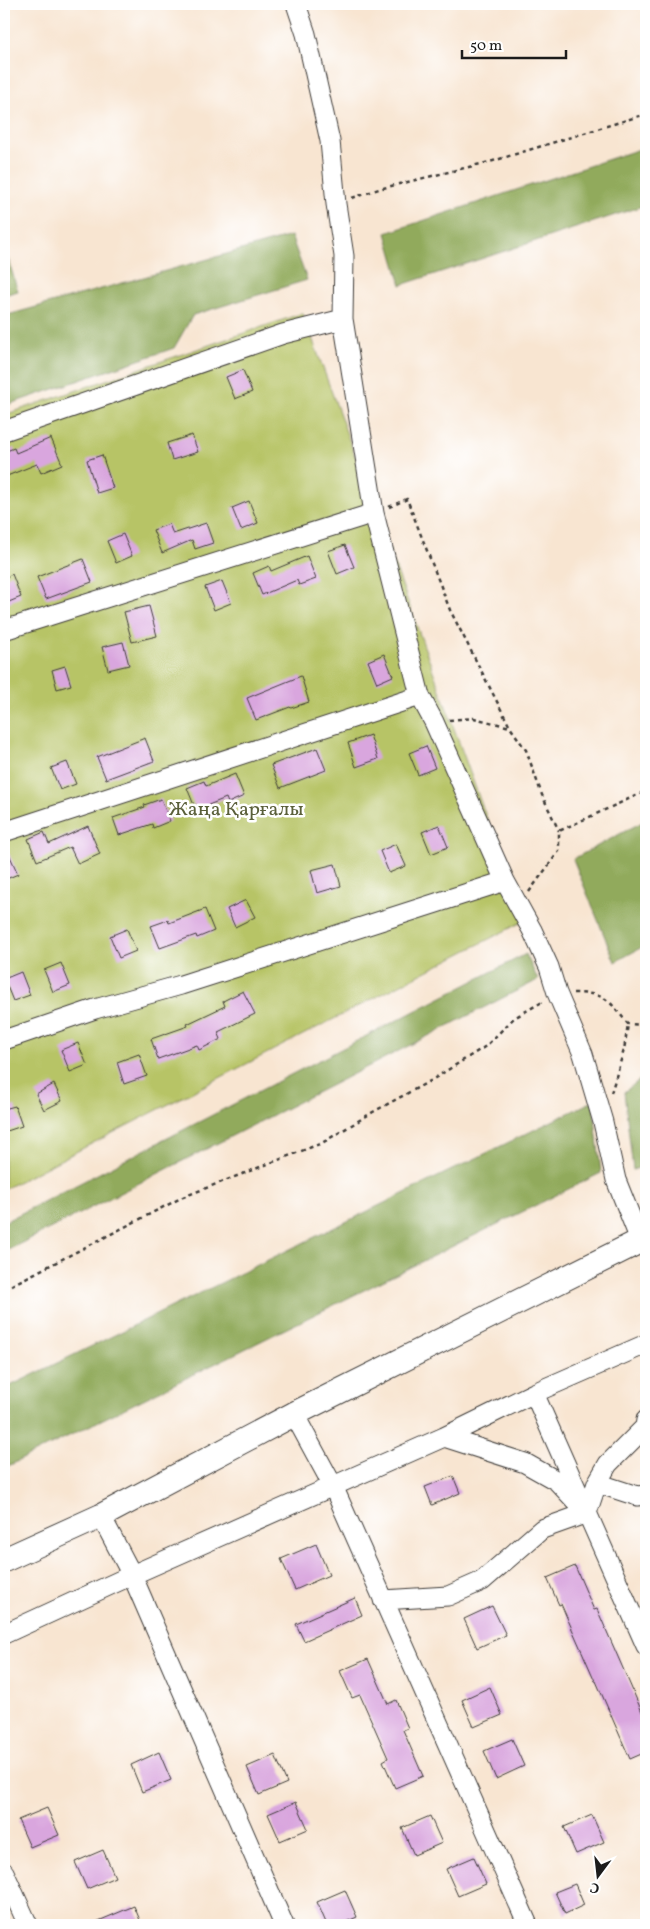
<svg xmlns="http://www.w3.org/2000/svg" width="650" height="1929" viewBox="0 0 650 1929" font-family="Vollkorn,serif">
<rect width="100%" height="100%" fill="#fff"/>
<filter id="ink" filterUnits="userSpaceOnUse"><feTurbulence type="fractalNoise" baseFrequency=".02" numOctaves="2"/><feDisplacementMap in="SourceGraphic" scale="10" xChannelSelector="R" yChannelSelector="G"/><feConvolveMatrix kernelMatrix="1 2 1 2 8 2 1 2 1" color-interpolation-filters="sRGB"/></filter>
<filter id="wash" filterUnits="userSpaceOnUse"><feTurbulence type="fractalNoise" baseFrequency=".0096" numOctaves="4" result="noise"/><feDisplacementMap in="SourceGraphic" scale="20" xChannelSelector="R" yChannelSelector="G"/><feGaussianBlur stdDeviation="1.12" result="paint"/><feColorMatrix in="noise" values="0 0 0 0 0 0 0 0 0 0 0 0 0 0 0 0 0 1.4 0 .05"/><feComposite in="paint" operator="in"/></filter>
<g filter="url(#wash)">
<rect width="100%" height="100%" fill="#f8e5d1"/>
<path fill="#b7c466" stroke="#6a7041" d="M303,313L524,921L4,1189V415Z"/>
<path fill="#91aa5b" stroke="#56633c" d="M646,147V205L401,285L386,233Z
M291,236L307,280L193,315L174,348L4,406V316Z
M4,246L18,291L4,295Z
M646,820V945L615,962L573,859Z
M526,954L538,980L4,1252V1222Z
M646,1075V1165L633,1170L624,1092Z
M593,1101L601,1173L4,1468V1389Z"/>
<g id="blocks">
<path fill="#d9a6de" d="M243,370L252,392L235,399L226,377Z
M192,435L198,452L172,460L167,443Z
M51,438L62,464L41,473L37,464L7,476L4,470V452L14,448L16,453Z
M102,455L113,488L97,493L87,460Z
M249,501L258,523L241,530L232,508Z
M206,523L213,543L195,549L192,540L162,553L153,530L169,524L173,534Z
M123,534L132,556L116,563L107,541Z
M345,545L354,567L337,574L328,551Z
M307,556L316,579L299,585L297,580L262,595L253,573L269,566L271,571Z
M83,559L92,582L46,599L37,577Z
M12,574L21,597L4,604V578Z
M222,581L231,603L214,610L205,587Z
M149,606L157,636L132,642L124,612Z
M123,642L129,665L108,670L102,647Z
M384,654L393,676L377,683L368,661Z
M65,666L71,685L57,689L52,670Z
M301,676L309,702L291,708L290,707L256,720L247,698Z
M370,735L378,759L356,767L348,743Z
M145,738L154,761L106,779L97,757Z
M426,746L435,768L418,775L409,753Z
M317,748L326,770L280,788L271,765Z
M67,762L76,784L60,790L51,768Z
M235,774L244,796L228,803L226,798L196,810L187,788L204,781L206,786Z
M161,799L170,821L153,828L152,824L119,835L113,818L145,807L144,805Z
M439,825L448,847L431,854L422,832Z
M88,826L100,854L78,864L70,847L37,861L28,839L44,832L49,844Z
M4,843L18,874L4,880Z
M396,844L406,866L389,873L380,851Z
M335,864L341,886L317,893L311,870Z
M246,900L255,917L235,927L227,909Z
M205,909L214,931L197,938L196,935L160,948L151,926L168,920L169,923Z
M127,929L136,951L119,958L110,936Z
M61,963L70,985L53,992L44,970Z
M21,972L30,995L13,1001L4,979Z
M243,991L255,1014L218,1032L221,1039L199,1050L197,1045L158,1059L151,1039L188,1026L187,1024L225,1006L223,1001Z
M78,1043L87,1065L70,1072L61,1050Z
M139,1054L147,1076L124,1084L117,1062Z
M54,1084L62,1101L44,1110L36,1094Z
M15,1106L22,1126L4,1132V1109Z
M453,1476L460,1493L432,1505L425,1487Z
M316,1544L329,1575L295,1590L281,1559Z
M575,1566L594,1610L597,1609L646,1721V1752L630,1759L596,1681H595L561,1604L559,1605L547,1578Z
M355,1598L362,1615L304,1641L296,1624Z
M492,1606L506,1635L477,1648L464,1619Z
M368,1659L388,1704L396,1700L408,1728L403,1730L423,1776L395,1788L383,1761L388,1758L360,1695L352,1698L340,1671Z
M490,1687L502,1715L474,1727L462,1700Z
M512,1739L524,1766L496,1779L484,1751Z
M159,1752L171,1780L142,1792L131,1765Z
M275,1755L287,1783L259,1795L247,1767Z
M296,1802L308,1829L280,1841L268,1814Z
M47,1808L59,1835L30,1847L18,1820Z
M592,1815L604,1842L576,1854L564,1827Z
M430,1816L442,1843L414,1855L402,1828Z
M103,1850L115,1877L87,1889L75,1862Z
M474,1857L486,1884L458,1896L446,1869Z
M575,1884L584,1905L565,1914L555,1892Z
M345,1890L357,1917L339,1925H327L317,1902Z
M134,1906L142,1925H89Z"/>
</g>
</g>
<g filter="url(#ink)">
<use href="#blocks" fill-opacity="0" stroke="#3d3a37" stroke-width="1"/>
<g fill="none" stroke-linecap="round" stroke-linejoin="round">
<defs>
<path id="minor" d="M296,4L306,34L330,141L336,204L344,256L343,319
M4,431L283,334L343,319L374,513L420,696L434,722L505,881L181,985L95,1009L4,1040
M4,630L374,513
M4,832L420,696
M505,881L532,930L549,967L557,993L583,1054L603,1122L616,1180L640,1240
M534,1393L646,1646
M294,1414L333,1486L528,1925
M444,1437L525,1463L557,1481L587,1513L597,1483L608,1464L645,1427L646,1420
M597,1483L637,1496L646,1495
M101,1516L132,1575L284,1925
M383,1600L448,1596L482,1581L542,1529L587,1513
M4,1634L132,1575L444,1437L534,1393L646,1344
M4,1872L28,1925"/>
<path id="major" d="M4,1560L101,1516L294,1414L646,1238"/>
</defs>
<use href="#minor" stroke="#3d3a37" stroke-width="21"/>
<use href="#major" stroke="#3d3a37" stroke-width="26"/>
<path stroke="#3d3a37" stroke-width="2.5" stroke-dasharray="4 4" stroke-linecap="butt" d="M352,198L379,189L493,161L646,114
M389,507L407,499L450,610L510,727
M449,720L474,718L510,727L526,750L542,795L559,831
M529,892L559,851V831L646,791
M573,993C606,993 608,999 628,1024L646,1025
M611,1093L624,1050L628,1024
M4,1289L183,1197L322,1143L373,1112L430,1081L486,1046L514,1018L544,1001"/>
<use href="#minor" stroke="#fff" stroke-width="19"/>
<use href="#major" stroke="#fff" stroke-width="24"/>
</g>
</g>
<g text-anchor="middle" stroke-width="5" stroke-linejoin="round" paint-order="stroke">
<g font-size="20" fill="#5a5f3a" stroke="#fff">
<text x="236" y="815">Жаңа Қарғалы</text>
</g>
</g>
<rect width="650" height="1929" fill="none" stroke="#fff" stroke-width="20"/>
<g transform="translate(598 1876) rotate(195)" stroke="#ffffff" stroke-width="4" paint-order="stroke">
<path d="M0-4L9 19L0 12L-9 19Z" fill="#1c1c1c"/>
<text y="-8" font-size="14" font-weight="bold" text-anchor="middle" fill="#1c1c1c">С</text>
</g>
<path d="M462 50v8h104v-8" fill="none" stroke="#1c1c1c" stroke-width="2.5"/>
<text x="470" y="50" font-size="15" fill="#1c1c1c" stroke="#ffffff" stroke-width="4" paint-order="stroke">50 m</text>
</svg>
